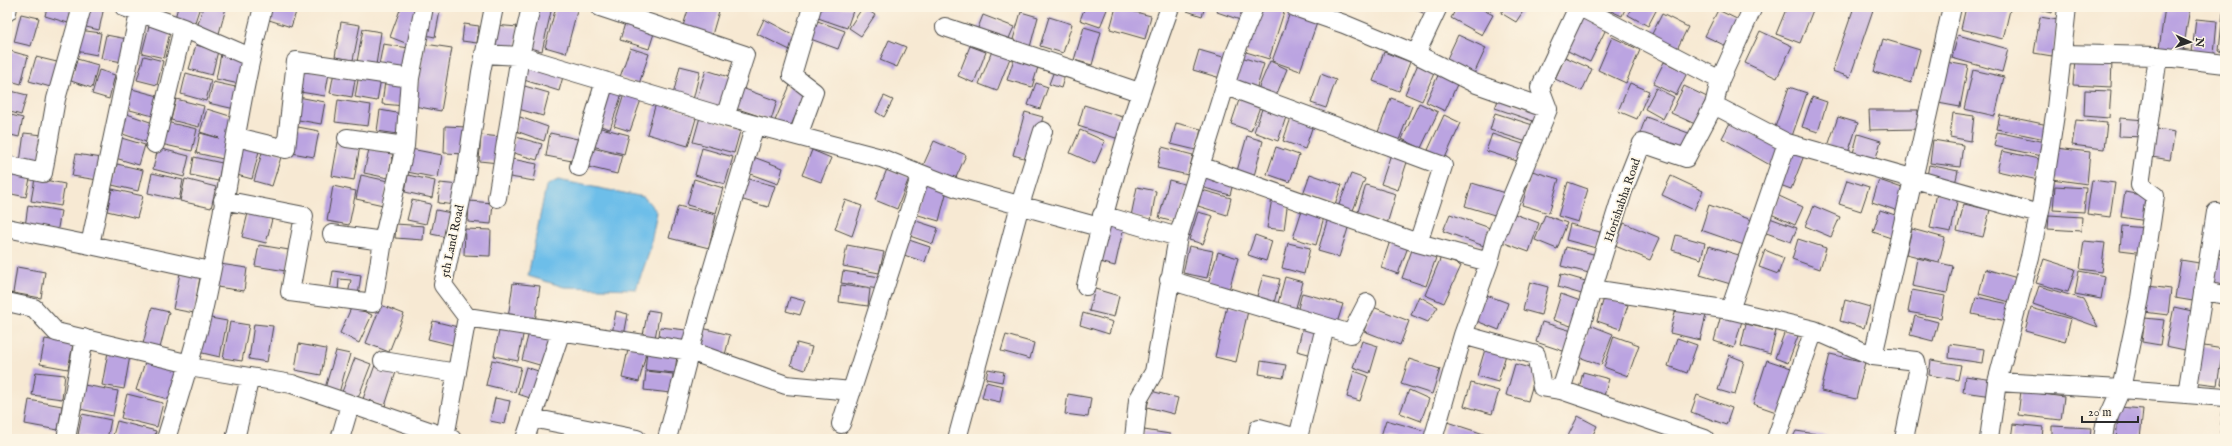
<svg xmlns="http://www.w3.org/2000/svg" width="2232" height="446" viewBox="0 0 2232 446" font-family="'IM FELL English',serif">
<rect width="100%" height="100%" fill="#fcf5e5"/>
<filter id="ink" filterUnits="userSpaceOnUse"><feTurbulence type="fractalNoise" baseFrequency=".025" numOctaves="2"/><feDisplacementMap in="SourceGraphic" scale="8" xChannelSelector="R" yChannelSelector="G"/><feConvolveMatrix kernelMatrix="1 2 1 2 8 2 1 2 1" color-interpolation-filters="sRGB"/></filter>
<filter id="wash" filterUnits="userSpaceOnUse"><feTurbulence type="fractalNoise" baseFrequency=".012" numOctaves="4" result="noise"/><feDisplacementMap in="SourceGraphic" scale="16" xChannelSelector="R" yChannelSelector="G"/><feGaussianBlur stdDeviation="0.9" result="paint"/><feColorMatrix in="noise" values="0 0 0 0 0 0 0 0 0 0 0 0 0 0 0 0 0 1.4 0 .05"/><feComposite in="paint" operator="in"/></filter>
<g filter="url(#wash)">
<rect width="100%" height="100%" fill="#f7e9d3"/>
<path fill="#6dbee9" stroke="#4c748a" d="M558,180L644,197L657,212L649,253L636,289L564,287L528,276L546,186Z"/>
<g id="blocks">
<path fill="#bba4e1" d="M47,7H72L68,23L45,16Z
M86,7H104L99,30L82,26Z
M178,7H200L194,25L175,18Z
M203,7L226,8L218,37L196,31Z
M270,7H279L296,12L291,27L266,19Z
M401,7H413L420,10L408,44L390,37Z
M534,7H552L542,51L525,47Z
M556,7H578L566,53L545,47Z
M689,7H705L719,11L712,35L683,26Z
M821,7L854,8L847,28L818,18Z
M863,7L875,15L861,36L849,28Z
M1085,7H1108L1100,27L1080,20Z
M1116,7L1151,16L1145,39L1110,29Z
M1189,7H1205L1202,16L1187,11Z
M1219,7H1248L1243,21L1217,12Z
M1260,7L1285,9L1269,59L1246,52Z
M1411,7H1433L1429,16Z
M1457,7H1478L1493,15L1482,35L1451,18Z
M1482,7H1493L1491,11Z
M1505,7H1526L1516,22L1501,13Z
M1602,7H1626L1622,16Z
M1632,7H1658L1648,26L1628,15Z
M1787,7H1806L1813,10L1800,43L1776,34Z
M1854,7H1874L1850,77L1832,71Z
M1966,7H1999L2010,10L2003,39L1961,29Z
M2031,7H2053L2052,13Z
M2165,7H2190L2183,52L2159,49Z
M425,8L440,11L435,37L420,34Z
M1291,10L1318,20L1300,71L1272,61Z
M1718,10L1741,21L1728,47L1705,36Z
M1021,12L1038,17L1030,47L1012,43Z
M2223,12H2225V52L2219,51Z
M21,14L39,18L31,46L14,42Z
M1662,14L1688,27L1676,51L1650,38Z
M983,15L1014,27L1006,45L976,33Z
M1580,15L1606,29L1590,62L1564,49Z
M1049,17L1072,24L1063,53L1040,46Z
M2040,17L2058,20L2052,56L2034,53Z
M764,19L796,36L790,50L757,34Z
M812,19L845,31L838,49L805,37Z
M2196,19L2217,21L2214,54L2192,52Z
M626,20L655,30L649,49L620,40Z
M150,22L171,28L164,58L142,53Z
M341,22L360,25L353,60L335,57Z
M464,24L479,26L477,43L462,41Z
M494,25L518,27L516,48L493,46Z
M1084,27L1101,32L1092,65L1074,60Z
M363,29L381,32L376,65L357,62Z
M79,30L101,33L97,55L76,51Z
M1760,31L1792,46L1777,78L1745,63Z
M106,35L127,39L122,62L101,58Z
M1458,35L1486,48L1472,78L1444,65Z
M1958,35L2008,49L2002,72L1952,58Z
M1612,37L1640,50L1626,83L1598,70Z
M1883,39L1920,50L1911,83L1874,72Z
M889,40L906,47L897,67L880,60Z
M383,44L409,48L405,70L379,65Z
M425,44L452,48L441,111L414,106Z
M196,45L218,51L212,75L189,69Z
M970,46L986,52L974,83L958,76Z
M630,48L649,54L639,84L620,77Z
M7,50L28,56L21,84L7,80Z
M1199,50L1230,59L1224,79L1193,70Z
M992,51L1010,58L997,91L979,84Z
M1384,52L1410,62L1399,91L1373,81Z
M221,54L244,61L239,84L216,79Z
M144,56L163,61L157,85L137,80Z
M36,57L61,63L54,88L29,81Z
M1241,57L1264,64L1256,90L1233,83Z
M1565,57L1592,69L1582,91L1555,79Z
M77,59L98,65L92,88L71,81Z
M1014,59L1038,67L1032,87L1007,80Z
M2075,59L2112,61L2111,87L2073,85Z
M1270,61L1287,69L1274,101L1256,94Z
M1664,62L1687,73L1676,95L1653,84Z
M1946,62L1968,66L1960,107L1938,103Z
M528,63L564,73L559,91L524,80Z
M1418,64L1435,71L1422,101L1405,94Z
M680,66L700,71L693,100L673,95Z
M304,69L329,73L325,96L300,92Z
M99,70L115,75L109,99L92,94Z
M706,70L732,78L722,109L696,101Z
M1973,70L2004,77L1995,116L1964,109Z
M1054,71L1065,75L1061,88L1049,84Z
M1440,71L1459,80L1445,111L1426,102Z
M334,72L356,75L352,97L330,93Z
M186,73L211,80L206,101L181,94Z
M359,74L381,78L377,101L355,97Z
M1321,74L1336,80L1326,108L1311,103Z
M385,81L408,83L405,106L382,104Z
M213,82L240,88L235,109L208,103Z
M791,83L807,90L789,130L774,123Z
M1036,83L1048,87L1040,109L1028,105Z
M1630,83L1649,91L1637,119L1618,111Z
M521,85L549,93L543,116L515,108Z
M606,86L623,91L610,129L594,124Z
M1684,86L1707,97L1695,124L1671,113Z
M1789,87L1807,93L1791,139L1773,133Z
M742,88L777,101L771,120L735,108Z
M1656,88L1674,97L1663,119L1645,109Z
M132,89L162,97L157,117L126,109Z
M7,90L27,95L21,115L7,111Z
M2085,90L2111,91L2109,118L2084,116Z
M625,91L642,97L630,131L614,126Z
M884,96L893,100L884,117L876,112Z
M298,97L325,102L321,124L293,119Z
M1240,97L1261,104L1251,131L1231,124Z
M1812,97L1827,102L1818,132L1802,127Z
M1391,98L1412,106L1399,140L1378,132Z
M1499,98L1541,112L1536,122L1495,108Z
M176,99L204,106L199,127L171,120Z
M338,100L371,105L368,126L335,122Z
M656,103L697,115L688,146L647,134Z
M1419,103L1438,112L1421,148L1402,139Z
M1084,105L1129,119L1122,140L1078,126Z
M1263,106L1287,114L1278,141L1254,132Z
M207,109L233,117L223,159L196,153L200,133L219,138L200,132Z
M380,110L402,114L398,134L377,131Z
M1869,110H1918V129L1870,130Z
M1025,112L1043,117L1031,160L1013,155Z
M124,113L156,124L149,143L117,132Z
M1495,113L1536,126L1530,143L1490,130Z
M1953,113L1974,116L1971,141L1950,137Z
M7,114L23,118L19,137L7,134Z
M1292,115L1314,122L1305,149L1283,141Z
M1444,115L1461,123L1445,158L1428,150Z
M2000,115L2048,125L2045,139L1997,129Z
M520,117L548,127L544,141L516,131Z
M700,117L741,128L734,153L693,142Z
M1646,117L1691,134L1684,153L1639,136Z
M1838,117L1858,123L1848,153L1828,146Z
M2120,118L2145,120L2144,137L2119,136Z
M2076,120L2107,123L2104,149L2072,145Z
M1731,121L1780,148L1770,165L1722,138Z
M166,122L197,129L192,151L161,144Z
M1176,123L1201,129L1196,150L1171,144Z
M445,126L467,127V154L444,153Z
M593,126L629,135L624,154L588,145Z
M298,127L319,131L314,157L292,153Z
M2157,129L2175,132L2170,160L2152,157Z
M1080,130L1105,141L1095,164L1070,153Z
M1997,132L2049,143L2046,157L1994,146Z
M24,133L43,135L39,164L20,162Z
M550,133L582,140L577,162L546,156Z
M1492,134L1529,146L1523,163L1486,151Z
M1858,134L1881,141L1874,164L1852,157Z
M481,135L501,137L499,163L479,161Z
M1247,136L1263,141L1254,176L1237,171Z
M118,137L145,145L139,165L112,157Z
M516,137L542,144L537,160L511,152Z
M1933,140L1963,145L1960,167L1930,163Z
M934,141L966,155L954,182L922,168Z
M240,142L260,147L252,179L233,174Z
M338,142L360,146L354,180L332,176Z
M588,147L622,155L617,174L584,166Z
M1162,147L1193,155L1188,175L1157,168Z
M1276,147L1299,155L1290,182L1267,174Z
M158,148L189,156L184,177L153,169Z
M702,148L733,157L725,184L695,175Z
M2056,148L2090,152L2087,184L2052,179Z
M263,149L282,154L272,186L254,181Z
M369,149L393,154L388,178L364,173Z
M411,149L442,155L438,178L407,172Z
M1794,149L1805,153L1791,189L1780,185Z
M812,150L831,158L821,182L802,175Z
M1392,151L1409,156L1398,190L1381,184Z
M2002,151L2043,160L2038,180L1997,171Z
M76,154L102,158L98,180L72,176Z
M748,155L783,168L778,184L742,171Z
M194,157L222,163L218,181L191,175Z
M507,158L537,164L534,181L504,176Z
M117,164L143,170L138,191L112,185Z
M1929,165L1958,171L1954,188L1926,182Z
M7,169L31,174L26,197L7,193Z
M887,169L909,178L897,209L875,200Z
M1532,171L1559,179L1549,213L1522,205Z
M1205,172L1234,180L1230,195L1201,187Z
M152,173L183,180L179,200L148,193Z
M1310,174L1342,185L1335,204L1303,194Z
M1351,174L1365,179L1352,213L1338,207Z
M361,175L388,181L383,205L356,199Z
M408,175L435,181L432,198L405,192Z
M1671,176L1703,191L1694,210L1662,195Z
M742,177L775,186L768,207L736,198Z
M35,178L65,184L61,206L31,201Z
M185,179L216,187L211,208L180,201Z
M694,179L723,188L716,213L687,205Z
M1169,180L1188,185L1178,223L1159,218Z
M1847,180L1869,187L1861,211L1839,204Z
M1879,180L1905,189L1898,211L1872,202Z
M2092,180L2115,183L2110,217L2087,214Z
M1568,182L1588,189L1578,222L1558,216Z
M440,183L459,185L456,205L438,203Z
M1472,183L1508,194L1501,217L1465,206Z
M923,184L947,190L939,221L915,214Z
M1366,185L1396,194L1387,224L1357,215Z
M333,186L356,191L349,225L327,221Z
M2055,186L2086,188L2084,212L2053,210Z
M1137,187L1156,191L1151,220L1131,216Z
M112,189L143,196L137,218L107,211Z
M1202,190L1231,198L1227,215L1198,206Z
M2125,192L2151,197L2147,221L2121,217Z
M1937,193L1958,197L1951,232L1930,228Z
M1779,196L1803,207L1795,225L1771,214Z
M1272,198L1288,200L1284,230L1267,228Z
M412,200L431,204L426,224L407,220Z
M845,200L862,206L852,236L835,229Z
M469,201L493,203L491,224L468,222Z
M1964,204L1990,210L1983,237L1957,231Z
M28,205L61,211L57,233L25,227Z
M1709,205L1752,220L1744,245L1701,230Z
M678,206L716,215L709,248L669,238Z
M1814,206L1840,217L1831,237L1805,226Z
M436,210L451,213L446,237L431,234Z
M1302,210L1324,217L1316,245L1293,238Z
M1880,210L1898,216L1891,238L1873,232Z
M1198,212L1213,216L1203,244L1189,240Z
M1509,212L1539,223L1529,252L1499,241Z
M248,213L272,219L266,243L242,237Z
M1450,214L1490,228L1484,246L1443,231Z
M1545,215L1567,223L1557,249L1535,240Z
M2049,215L2082,217L2081,231L2048,229Z
M1767,217L1797,228L1791,242L1761,231Z
M1328,218L1349,225L1339,257L1318,251Z
M910,219L938,228L933,244L904,234Z
M1109,223L1124,226L1115,266L1100,262Z
M1624,223L1660,238L1650,260L1615,246Z
M396,224L424,226L423,240L395,238Z
M1570,224L1600,232L1596,248L1566,240Z
M2122,226L2147,228L2145,253L2120,250Z
M465,229L491,230L490,256L464,255Z
M1912,229L1945,238L1939,262L1906,254Z
M2217,230L2225,231V255L2214,253Z
M1255,235L1272,241L1266,261L1248,255Z
M1676,235L1705,243L1701,259L1672,250Z
M906,239L930,247L925,262L901,254Z
M1798,239L1826,248L1820,269L1792,259Z
M1390,241L1408,247L1398,274L1381,268Z
M2084,241L2105,243L2101,272L2080,269Z
M1288,243L1310,248L1304,274L1282,268Z
M259,245L289,250L286,271L255,266Z
M847,245L884,252L879,273L843,266Z
M1189,246L1213,251L1207,278L1183,273Z
M1709,246L1742,256L1734,285L1700,275Z
M1413,247L1437,255L1426,286L1402,278Z
M1566,247L1597,255L1593,274L1561,266Z
M1765,250L1784,258L1778,274L1759,267Z
M1218,252L1238,258L1229,290L1208,284Z
M1441,257L1461,266L1444,303L1425,295Z
M2215,257L2225,259V284L2212,282Z
M1917,258L1953,266L1947,293L1912,286Z
M2044,259L2075,269L2068,292L2036,283Z
M2181,260L2199,263L2193,301L2175,298Z
M213,263L247,268L244,291L210,286Z
M17,267L45,272L41,298L13,293Z
M1985,269L2021,279L2014,303L1979,294Z
M333,271L361,275L358,296L348,294L351,280L339,279L338,291L330,290Z
M843,271L880,277L878,289L841,283Z
M2079,271L2105,276L2101,299L2075,294Z
M180,273L200,277L194,313L173,309Z
M1561,274L1589,282L1585,295L1558,287Z
M1263,275L1280,279L1273,307L1255,303Z
M1285,277L1303,282L1295,311L1277,307Z
M1530,282L1548,287L1541,315L1523,310Z
M513,283L540,286L535,322L508,318Z
M841,285L870,289L868,306L839,302Z
M2039,286L2083,299L2098,327L2033,304Z
M2148,286L2171,289L2168,315L2144,312Z
M1095,289L1119,296L1114,317L1089,311Z
M1912,290L1945,296L1941,318L1908,312Z
M1302,293L1343,304L1337,323L1297,312Z
M1484,294L1508,303L1499,330L1474,320Z
M1561,294L1583,302L1574,327L1553,320Z
M1419,296L1438,307L1428,322L1411,315Z
M790,297L805,301L800,315L786,311Z
M1976,297L2014,305L2011,322L1972,314Z
M1604,298L1628,305L1620,329L1597,321Z
M1845,300L1870,307L1864,328L1840,321Z
M1677,304L1707,311L1700,340L1670,333Z
M381,305L404,314L389,352L366,343Z
M352,306L372,315L359,343L340,333Z
M1227,306L1248,311L1236,362L1215,357Z
M1373,307L1409,321L1400,345L1364,331Z
M2174,307L2192,311L2185,350L2166,346Z
M152,308L169,312L160,348L143,344Z
M2031,308L2071,319L2065,342L2025,331Z
M648,310L660,312L655,338L643,335Z
M616,311L628,314L624,336L612,334Z
M1083,313L1113,322L1109,334L1080,325Z
M1721,315L1742,321L1734,348L1714,341Z
M1915,316L1938,322L1933,341L1910,335Z
M205,317L227,321L220,357L198,352Z
M2145,318L2164,320L2160,345L2142,342Z
M433,321L462,328L457,346L428,339Z
M230,322L249,325L242,361L223,358Z
M1542,322L1572,331L1566,352L1536,342Z
M254,324L273,326L267,362L249,359Z
M1746,324L1776,331L1770,354L1741,346Z
M1590,325L1613,334L1601,365L1579,357Z
M500,326L524,330L518,361L494,356Z
M1303,326L1322,331L1316,356L1297,351Z
M660,327L686,330L684,347L658,344Z
M702,328L730,335L725,355L697,349Z
M1785,331L1798,336L1788,363L1775,358Z
M529,332L550,338L543,366L522,360Z
M1006,335L1034,343L1030,359L1001,351Z
M1614,336L1639,345L1628,376L1604,367Z
M1677,338L1697,345L1687,373L1668,366Z
M45,339L73,344L68,369L40,364Z
M1362,341L1378,346L1370,373L1353,367Z
M797,343L812,347L805,370L791,365Z
M299,344L326,349L321,375L295,370Z
M1950,344L1984,349L1982,363L1949,358Z
M629,345L647,349L639,382L622,378Z
M2198,345L2223,349L2217,385L2193,382Z
M1486,346L1507,351L1498,382L1477,376Z
M336,351L350,354L339,393L325,388Z
M647,351L677,355L675,373L645,370Z
M108,352L130,356L124,389L102,385Z
M1830,354L1865,362L1856,399L1821,391Z
M1729,355L1744,361L1735,395L1718,390Z
M147,356L181,366L171,400L136,390Z
M355,358L371,364L358,398L342,392Z
M1409,359L1440,369L1432,394L1401,384Z
M492,360L521,367L515,392L486,385Z
M1767,360L1797,370L1782,414L1753,404Z
M1931,360L1961,365L1958,380L1929,375Z
M1261,361L1286,365L1283,378L1259,374Z
M1515,364L1537,370L1528,401L1506,395Z
M375,365L396,372L385,406L363,399Z
M526,367L544,373L536,400L518,394Z
M2224,367H2225V385L2221,384Z
M988,369L1004,372L1002,382L986,379Z
M646,371L673,374L671,393L644,390Z
M1354,371L1368,376L1360,401L1347,397Z
M36,372L65,375L62,399L32,395Z
M1583,372L1609,379L1603,399L1578,393Z
M1965,376L1994,380L1992,396L1963,392Z
M986,382L1003,386L1000,402L982,398Z
M1471,383L1499,391L1492,414L1464,406Z
M84,385L118,391L113,416L80,409Z
M1409,390L1429,399L1421,421L1400,413Z
M1151,391L1178,398L1174,414L1147,407Z
M2021,391L2064,397L2061,420L2018,415Z
M127,394L163,403L157,427L121,418Z
M1068,394L1091,398L1088,417L1065,414Z
M1697,395L1732,408L1726,425L1691,412Z
M2224,397H2225V433H2220Z
M495,398L510,401L505,424L490,421Z
M29,400L62,406L58,430L25,424Z
M2119,407L2143,409L2140,439H2116Z
M82,414L111,420L107,439L78,435Z
M1578,416L1597,426L1591,439H1575L1568,436Z
M1386,420L1429,432L1427,439H1380Z
M117,421L156,431L154,439H112Z
M1447,422L1493,437L1492,439H1441Z
M2013,424L2043,427L2042,439H2011Z
M2052,426L2091,428L2090,439H2052Z
M1144,430L1170,434V439H1143Z
M1796,431L1836,437L1835,439H1792Z
M1849,436L1858,438V439H1848Z"/>
</g>
</g>
<g filter="url(#ink)">
<use href="#blocks" fill-opacity="0" stroke="#4a4844" stroke-width="1"/>
<g fill="none" stroke-linecap="round" stroke-linejoin="round">
<defs>
<path id="minor" d="M124,7L183,28L250,57
M494,7L481,72L465,181L443,285L467,317L690,351L786,385L852,391
M600,7L745,55L725,117
M1295,7L1344,24L1416,54L1438,7
M1580,7L1720,80
M7,12L8,7
M945,27L1139,92
M484,54L520,56L725,117L881,158L957,188L1099,227
M1416,54L1474,83L1548,109
M2062,54L2158,56
M2225,64L2158,56L2140,185L2155,196L2140,298L2121,389L2225,397
M1227,86L1443,166L1418,243
M1714,105L1787,143
M798,136L814,92L792,75L812,7
M237,137L286,149L296,61L410,78
M347,138L405,146
M155,144L183,28
M7,165L43,173L56,99L82,7
M1200,166L1418,243L1489,262
M579,167L605,81
M497,198L520,56L531,7
M223,200L304,216L290,292L373,303L383,241L405,146L410,78L424,7
M1102,215L1178,237
M7,228L90,245L139,13
M332,234L383,241
M90,245L210,271
M1169,280L1351,334L1367,303
M1086,286C1108,191 1137,99 1170,7
M1592,289L1730,310L1814,330L1873,356L1916,361L1918,371L1904,439
M2203,291L2225,295
M7,302L34,308L56,332L190,364L195,368L292,384L452,439
M1730,310L1787,143L2039,214
M1463,335L1489,262L1495,238L1548,109L1540,88L1578,7
M1873,356L1952,7
M383,361L457,373
M1997,382L2121,389L2105,425L2103,439
M1561,390L1623,191L1642,143L1686,158L1714,105L1720,80L1753,7
M2187,394L2216,212
M532,418L637,439
M841,424L921,174
M445,437L467,317
M66,439L84,338
M166,439C179,396 193,354 203,311C226,210 237,107 263,7
M235,439L250,377
M340,439L350,405
M525,439L561,331
M667,439L700,311L755,125
M957,439L1020,205L1043,131
M1134,439L1138,400L1154,372L1178,237L1236,51L1254,7
M1257,439L1259,428L1298,438L1325,327
M1433,439L1463,335L1536,355L1542,387L1561,390L1705,439
M1776,439L1814,330
M1989,439L1997,382L2030,257L2041,206L2056,108L2067,7"/>
</defs>
<use href="#minor" stroke="#4a4844" stroke-width="20"/>
<use href="#minor" stroke="#fff" stroke-width="18"/>
</g>
</g>
<g text-anchor="middle" stroke-width="3.5" stroke-linejoin="round" paint-order="stroke">
<g font-size="12" fill="#2b2b2b" stroke="#fcf5e5">
<text transform="translate(1622 200) rotate(-71)" y="4">Horishabha Road</text>
<text transform="translate(452 241) rotate(-78)" y="4">5th Land Road</text>
</g>
</g>
<rect width="2232" height="446" fill="none" stroke="#fcf5e5" stroke-width="24"/>
<g transform="translate(2190 42) rotate(93)" stroke="#fcf5e5" stroke-width="3" paint-order="stroke">
<path d="M0-3L7 15L0 10L-7 15Z" fill="#2b2b2b"/>
<text y="-6" font-size="11" font-weight="bold" text-anchor="middle" fill="#2b2b2b">N</text>
</g>
<path d="M2082 416v6h56v-6" fill="none" stroke="#2b2b2b" stroke-width="2"/>
<text x="2088" y="416" font-size="12" fill="#2b2b2b" stroke="#fcf5e5" stroke-width="3" paint-order="stroke">20 m</text>
</svg>
